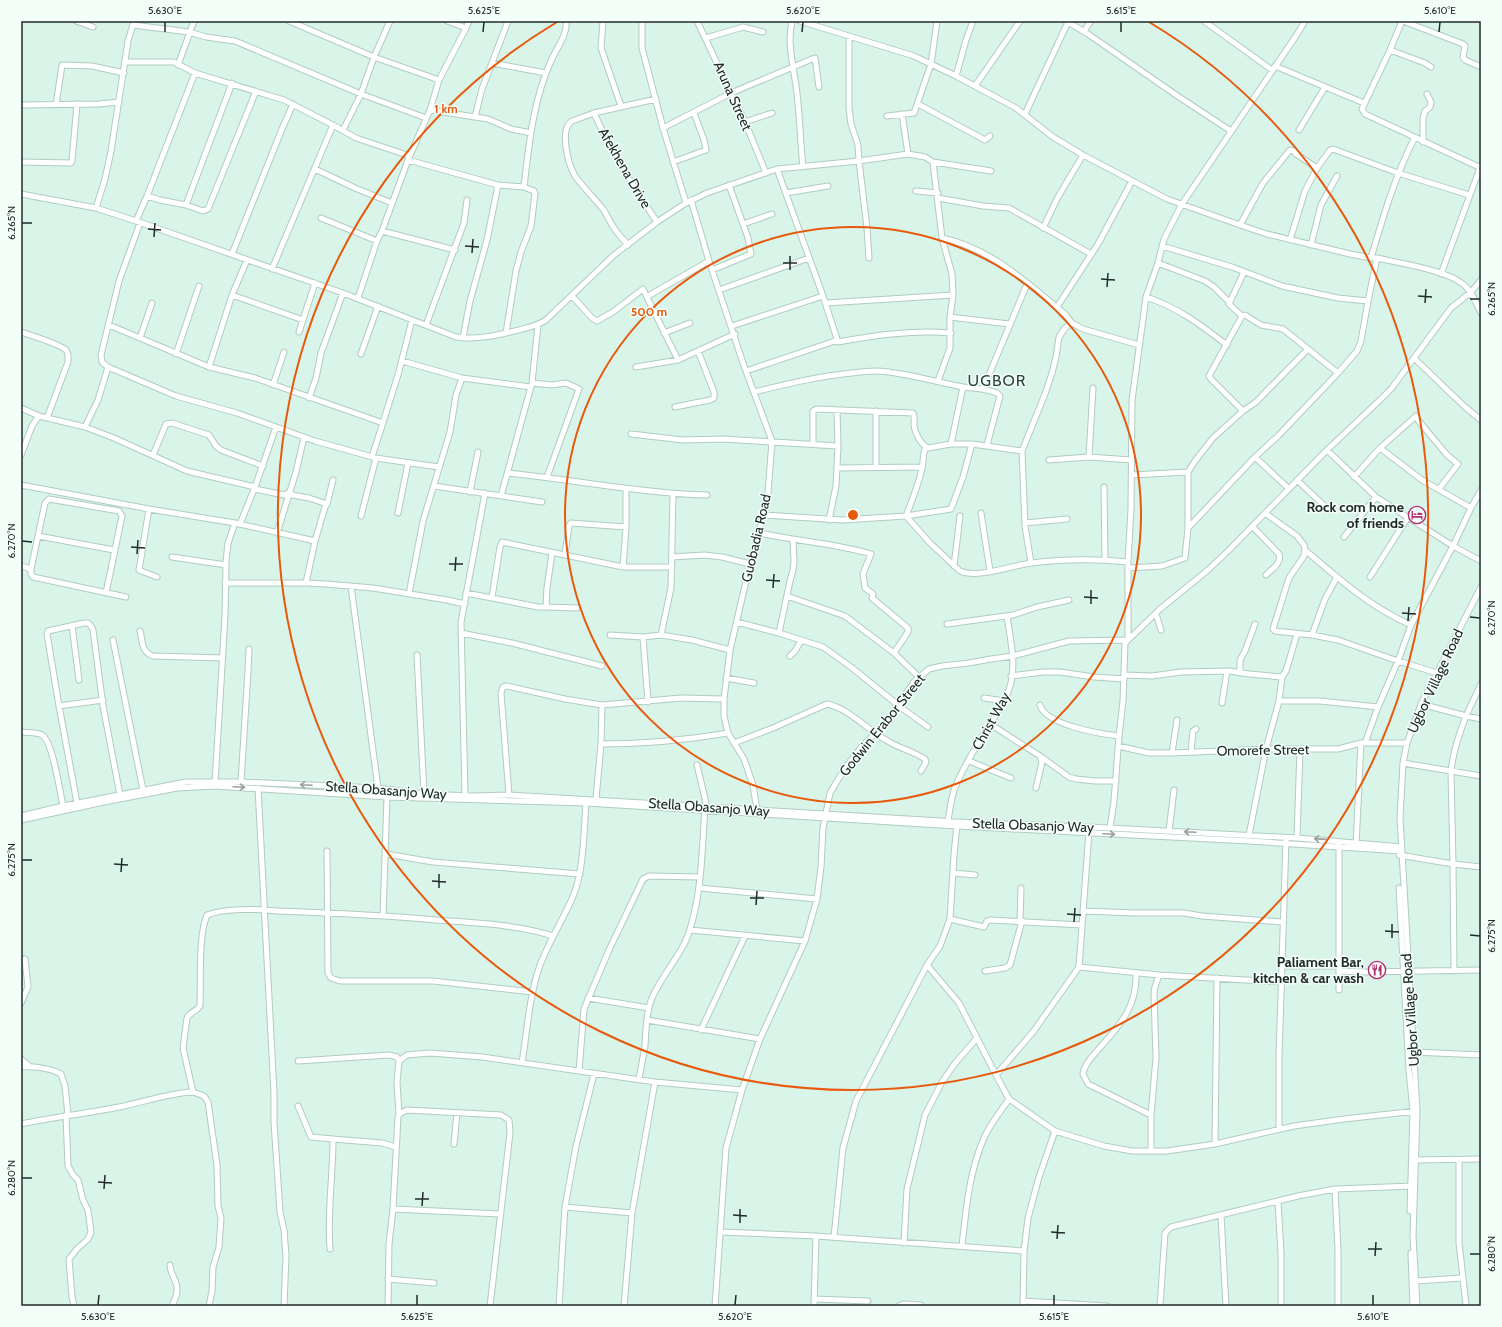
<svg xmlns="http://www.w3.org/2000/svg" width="1502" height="1327" viewBox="0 0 1502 1327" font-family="Cabin,sans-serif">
<rect width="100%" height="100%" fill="#d9f5ea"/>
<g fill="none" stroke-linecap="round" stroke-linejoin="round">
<defs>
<path id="minor" d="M76,21L93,27
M289,21L374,57L439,80
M447,21L466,28L469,21
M603,21L601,48L621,106
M642,21V48L663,128
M697,21L745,122L766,173
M792,21C787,42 793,65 796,86C800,113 800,140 803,167
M800,21L914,56L956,76L1016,108L1053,137L1083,155L1167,199L1240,225L1267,234L1350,254L1371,258H1377C1399,263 1446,270 1463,284C1472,291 1476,303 1481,313
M1204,21L1272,70
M1402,21L1390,50L1362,109L1365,114L1481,168
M1403,21L1463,44L1465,46L1463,57L1465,60L1481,67
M1068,22L1088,34L1179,97L1231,131
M133,25L189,32L206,37L235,41L361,94L426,118
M1084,31L1091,21
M706,38L743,27L763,32
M1390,50L1425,63L1431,67
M125,62H174L195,73L284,100L333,125L272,269
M492,63L546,73
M178,65L194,21
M1275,66L1364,103
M956,76L966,40L973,21
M975,86L1020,21
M918,104L985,140L990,136
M21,105L99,104L119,102
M56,105L62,65L92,66L124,73
M430,110L488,119L511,129L531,133
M594,113C612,153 633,186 657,222
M902,114L908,154
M1025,114L1068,22L1066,21
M887,116L914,113L931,64L937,21
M475,117L482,89L508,21
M745,122L772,113
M333,125L356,138L410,156
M343,130L361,94L374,57L390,21
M1299,130L1325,87
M1423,142V118L1425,111L1430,107L1431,102L1427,94
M408,160L498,185L524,187L534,191L535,194L531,226L521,252L516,271L506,333
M21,162L71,163L72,161L77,104
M673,162L706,150L704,140L694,113
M933,162L942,238L952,274L953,295L950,317V348L938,381
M315,169L355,188L392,203
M777,169L823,296L838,342
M524,187C529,144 533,101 551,61C556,49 568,34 566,21
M916,191L938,193
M786,193L828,186
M21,194L96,208L136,221L343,293L456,337C478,340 498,335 519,330C529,327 537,326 546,320L614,255L657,222L686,203L707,193L777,169L859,161L858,145L851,124L849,108V36
M147,196L160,200L186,205L203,211L208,209L256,91
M938,198L983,206L1009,208L1091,254
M691,200L709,261L743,363L772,441L768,493L764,515L750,564L730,650L724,699V716L728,733L744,759L753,785L757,810
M686,203L663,128L731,93L812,59L815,58L819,87
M186,205L232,83
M96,208L105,179L111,151L128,41L134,21
M321,218L377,241
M136,221L147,196L195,73
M743,224L772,214
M1240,225L1263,183L1290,150L1294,151L1296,154L1317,168
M1043,228L1058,197L1083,155
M382,231L455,250
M942,238C991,248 1028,284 1065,314L1072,323L1083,329L1139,345
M1290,240L1305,191L1317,168L1330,150L1333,149L1398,173L1469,195
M628,245C623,239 618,234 614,228C610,222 607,215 603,209C594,198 583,187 575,176C568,164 559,129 572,121L594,113L656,99
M1311,245L1321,205L1337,176
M1162,246L1232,267L1282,286L1338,298L1368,301L1377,258
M232,254L282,129L293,104
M869,258L867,228L859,161L908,154L925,157L933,162L991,171
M1371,258C1383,217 1395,176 1415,137
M1158,263L1205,281L1214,287L1230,303
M712,270L751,254L748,238L729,185
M1441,274L1481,165
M719,290L809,258
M232,295L303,320
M572,296L592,318L597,321L613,312L643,289L678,360L735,334
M648,296L709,261
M1146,297C1177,307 1201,325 1227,345
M358,298L377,241L382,231L408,160L430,110L439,80L466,28
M826,303L953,295
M1057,307L1098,244L1132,181
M1242,316L1229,304L1244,272
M950,317L1009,324
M109,325L209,367L255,378L383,423
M426,325L464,223L467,200
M732,326L823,296
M21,332C30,335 60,344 66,350C69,353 68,358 68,362L47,418
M299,332L315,283
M664,333L690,323
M140,338L152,303
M463,338L470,301L487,240L498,185
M176,354L199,286
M361,354L378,306
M1414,358L1465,407L1481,420
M402,361L462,378L456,395L450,432L423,521L409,594
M108,367L176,396L237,413L315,441L376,458L439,467
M209,367L232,295L247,260
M636,367L678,360
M746,371L835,341L838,342C876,335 912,330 951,333
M462,378L531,387
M532,383L552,385L566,383L579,389L547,477
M273,385L284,352
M983,389L1027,284
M754,392C787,384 819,376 852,373C860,372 869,371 876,371C906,372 934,382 963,387C972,388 996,389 1000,396L987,445
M309,398L316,378L321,353L343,293
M675,407L710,400L714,398V392L698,351
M21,408L39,416L85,427L114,438L187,471L255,487
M876,411V467
M1243,411L1211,379L1209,376L1242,316L1245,315L1261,325L1283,329L1338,373
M85,427L98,400L108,367L102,362L101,355L119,281L140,223
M631,434L683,440L723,439L838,446
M813,444V411L817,409L913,413C915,417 914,421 914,426C915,433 921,445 928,448L951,444H972L1022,451
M951,444L963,387
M1327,450L1376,497L1453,546L1481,561
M21,455L32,426L39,416
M153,455L166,424L172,423L209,435L216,446L221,450L263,466
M372,457L398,375L412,320
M1089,457L1093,388
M1255,457L1289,489
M1049,460L1089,457L1131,460
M837,468L922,467
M508,473C575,480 640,493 707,495
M1132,475L1188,472L1195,461L1213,438L1243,411L1256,402L1308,349
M1354,477L1380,448L1416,416L1418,420L1447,455L1458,464L1439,489
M1297,480L1329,510
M21,485L149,509L235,523L315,541
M434,486L542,502
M1104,487L1105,560
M255,489L284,495L290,492L292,495L309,498L327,504L325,507L315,541L306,583
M470,492L478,452
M501,496L532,383L538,325
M327,504L333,480
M1471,508L1481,490
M149,509L139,570L141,571L157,577
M398,513L408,463
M981,513L990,571
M1265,513L1297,536L1304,545L1305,550L1304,556L1289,578L1273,629L1275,631L1312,635L1338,640L1398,661L1437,673
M764,515L842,520L906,516C912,501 918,485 922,469C924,461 922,454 926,447
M361,516L376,458
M906,516L930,543L960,571C978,579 1012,565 1032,563C1064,559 1096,559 1128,562
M906,516L951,509L963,477L972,444
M829,520L836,486L838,446L837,410
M1025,523L1067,519
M240,524L255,487L276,427
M1252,526L1279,554C1282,563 1272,569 1266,575
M1188,528V472
M277,533L296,472L304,437
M759,533C796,541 835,543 871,554L863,574L865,588L873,594L872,598L908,628V632L894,653
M38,536L114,550
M1344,537L1376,497
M1305,550C1339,579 1370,607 1411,625
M565,555L569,526L571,523L626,527
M172,557L226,565
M672,557L704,555L722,557L750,564
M1031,563L1025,526L1022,451L1045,394L1052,373L1056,357L1059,337L1065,328L1072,323
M21,566L31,569V574L33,577L126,597
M954,566L960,516
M623,567L626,527V489
M1128,568L1162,566L1185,558L1188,528L1255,457L1279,435L1338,373L1357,351L1361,341L1368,301
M31,569L45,503L49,499L119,511L122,516L106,593
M1370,577L1408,517
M225,583H306L326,584L373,588L447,600L465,604
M351,586L378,788
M466,593L538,607H546L547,588L552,553
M787,596L845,616L894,653L919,677
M492,597L500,547L502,542L623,567H672
M546,607L577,608
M1155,614L1157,617L1161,630
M737,622L779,633L823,647L851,667L898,705
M947,624L1013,615L1037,607L1069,600
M72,626L79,680
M140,631C143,642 141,652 153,656L222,658
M461,633L512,643L602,666
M779,633L790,581L793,570L794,561L793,540
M610,635L643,637L661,635L692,640L730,650
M661,635L671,588L673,494
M1312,635L1325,599L1337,577
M643,637L648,702
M113,640L143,790
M417,655L424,794
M790,656L795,651L801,641
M1240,673V660L1245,651L1255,624
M1124,675L1152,676L1181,672L1230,671L1249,674L1282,677
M1011,676L1043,672H1060L1094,677L1124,679
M726,678L754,683
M984,698L1005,701
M1279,701H1320L1378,707
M1222,703L1227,671
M1421,704L1466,716L1481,684
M602,705L681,698L724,699
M1040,705C1045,725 1101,734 1119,736
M59,706L103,700
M899,706L928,727
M990,724L1040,756L1069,777L1076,779L1095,781H1116
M21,732C27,733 37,732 42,735C53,741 60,793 63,806
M734,743L773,728L827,704C850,709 866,729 886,740C898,748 913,751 925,759L926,762L921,771
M1365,743L1378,707L1398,661L1411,625L1453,546L1471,508L1422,480L1380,448
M601,744C644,744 687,740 728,733
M1118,746L1149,753H1172L1266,749H1338L1361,743H1407
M1191,752L1193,731L1196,729
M1172,753L1177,720
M969,761L1011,778
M1403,763L1481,776
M697,765L707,807
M241,782L248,671L249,649
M215,783L225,616L226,562L228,543L235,523
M258,788L274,1093V1122L280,1212L284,1230L286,1256L284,1306
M1036,788L1042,762L1040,756
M465,795L461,622L485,493
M509,795L501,693L503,687L507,686L565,699L602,705L601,744L596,799
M77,803L59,706L47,634L48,631L84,623H88L91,626L93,630L103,706L120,795
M21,816L63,806L186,782H241L378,788L424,794L473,796L509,795L957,822L1110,828L1297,838L1401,847
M21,820L99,803L177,788L215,786L387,797L586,803L957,826L1249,841L1401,851
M948,821C950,809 951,796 956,785C965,764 978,743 990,724C999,710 1007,699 1011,683C1016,661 1010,638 1007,616
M1110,828L1114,801L1119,736L1123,701L1125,643L1128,640V562L1131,509L1132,400L1146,297L1158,263L1164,239L1182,204L1296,36L1305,21
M1169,831L1174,790
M1249,835L1266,749L1279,701L1282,677L1286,671L1297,634
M1297,838L1300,749
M1339,844V971L1366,972L1481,970
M1356,845L1361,743
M327,851L328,973L331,978L340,981H433L533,992
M386,854L433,862L580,874
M1399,855L1453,864L1481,867
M954,873L975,875
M699,888L817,899
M1399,888L1409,1070L1413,1111L1410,1211
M1083,911L1135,913H1184L1202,916L1283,922
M383,915L387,797
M950,919L984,927L987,921L990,920L1082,925
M1020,921L1021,888
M690,930L805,941
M927,965L959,1003L996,1075L1009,1099L1055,1131L1104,1146L1132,1151H1167L1215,1144L1294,1126L1344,1119L1417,1111
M1282,966H1339
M1079,967L1159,975L1282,982
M985,971L1005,968L1010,965L1022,921
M1339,971V990
M1454,971L1453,864L1451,771C1453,751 1459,734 1466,716L1481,719
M1136,974C1137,1008 1119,1026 1097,1051C1091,1058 1084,1065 1083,1074L1088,1084L1151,1115
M588,998L649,1008
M21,1003L28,987L25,959
M647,1020L760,1039
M701,1030L745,936
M1414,1052L1481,1055
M21,1059L29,1066
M298,1061L389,1055L397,1057L399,1061
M522,1063C527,1032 529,998 539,968C548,942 564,919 574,894C584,869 584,828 586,801
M21,1067C33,1066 50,1068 61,1074L65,1086L68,1115
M579,1071L584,1009L609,950L643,879L649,876L700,877
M996,1075L1033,1032L1079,967L1089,831
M639,1079C641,1068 643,1057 645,1046C646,1030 646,1013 652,998C662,974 683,954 690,929C702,891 702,848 705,808
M298,1106L311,1137L333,1139
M399,1114L397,1082L399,1061L407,1055L430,1053L482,1057L655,1082L742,1090
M66,1115L68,1166L73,1175L78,1180L83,1200L88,1210L91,1232L88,1239L77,1249L69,1259L72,1297L74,1306
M21,1124C55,1117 90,1113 124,1106C148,1101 169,1093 193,1092
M1279,1129V1056L1286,840
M454,1144L457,1113
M1215,1144L1217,978
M1151,1151V1115L1156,1058L1154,993L1155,987L1159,975
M1415,1160L1481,1159
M1459,1160V1243L1466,1305
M1335,1189L1338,1250V1306
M1278,1201L1281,1254V1306
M565,1207L632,1213
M393,1209L500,1214
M1221,1215L1226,1306
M720,1232L816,1236L1024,1251L1023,1306
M834,1237L843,1148L856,1101L927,965L940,946L950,919L954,855L957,824
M904,1243L907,1189L925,1115L942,1082L956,1062L977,1038
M962,1246C966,1210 969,1172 984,1138C990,1124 1001,1111 1009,1099
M330,1249C327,1213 333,1176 333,1139L382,1143L396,1147
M1024,1251L1028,1218L1039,1177L1055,1131
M1411,1253L1413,1306
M170,1265C170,1275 178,1281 177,1290C177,1296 174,1301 172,1306
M388,1279L434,1283
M1416,1281L1462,1278
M814,1299L868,1301
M1023,1301L1107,1306
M209,1306L212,1291L213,1267L219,1247L221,1218L218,1206L217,1165L208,1102L204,1096L193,1092L183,1048L187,1018C190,1012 197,1011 200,1006C201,982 198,936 207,915C224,908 260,909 278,911C331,913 383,915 436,920C475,923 515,924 553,936
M388,1306L389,1244L393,1209L398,1117L399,1114L407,1110L501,1115L509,1120L510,1133L490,1306
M559,1306L565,1207L576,1146L594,1074
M624,1306L632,1213L655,1082
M715,1306L726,1148L742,1090L760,1039L805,941L817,899L821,867L823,828L830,793L845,768L863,745L875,734L899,706L898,705L914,682L929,669L942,666L969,663L991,659L1013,656L1069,641L1128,640L1160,609L1208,570L1229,550L1327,450L1382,398L1391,389L1451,308L1471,292L1481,280
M814,1306L816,1236
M899,1306L903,1304L921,1305
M1160,1306L1165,1233L1171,1227L1298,1196L1335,1189L1413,1186
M1417,1306L1413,1236L1417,1111L1400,818L1403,763L1407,743L1421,704L1481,587"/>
</defs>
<use href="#minor" stroke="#b1ccc1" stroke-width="7"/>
<use href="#minor" stroke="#fff" stroke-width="5"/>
</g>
<defs><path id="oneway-shaft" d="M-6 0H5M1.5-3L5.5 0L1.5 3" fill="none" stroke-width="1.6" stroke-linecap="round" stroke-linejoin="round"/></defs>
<g stroke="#9ba09e">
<use href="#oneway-shaft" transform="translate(306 785) rotate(-177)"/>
<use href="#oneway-shaft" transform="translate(239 787) rotate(3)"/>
<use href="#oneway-shaft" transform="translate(1190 832) rotate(-177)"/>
<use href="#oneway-shaft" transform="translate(1109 834) rotate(3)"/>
<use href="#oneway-shaft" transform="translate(1320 839) rotate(-176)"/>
</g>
<path fill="none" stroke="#212b27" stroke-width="1.5" d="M165,32V22M483,32L484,22M802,32L803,22M1121,32V22M1439,32L1440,22M22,223H32M148,229L161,230M154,237L155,223M465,246L479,247M472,253L473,239M783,263H797M790,270V256M1101,279L1115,280M1107,287L1108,273M1418,296L1432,297M1470,299H1480M1425,303L1426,289M22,541L32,542M131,547L145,548M137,554L138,540M449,564H463M455,571L456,557M766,580L780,581M773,588L774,574M1084,597L1098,598M1091,604V590M1402,613L1416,614M1470,617L1480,618M1408,621L1409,607M22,860H32M114,864L128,865M121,872L122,858M432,881L446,882M439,888V874M750,898H764M756,905L757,891M1067,914L1081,915M1074,922L1075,908M1385,931L1399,932M1470,935L1480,936M1392,938V924M22,1178H32M98,1182L112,1183M104,1189L105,1175M415,1199H429M422,1206L423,1192M733,1215L747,1216M740,1223V1209M1051,1232L1065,1233M1057,1239L1058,1225M1368,1249H1382M1470,1254H1480M1375,1256L1376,1242M98,1305L99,1295M417,1305V1295M735,1305L736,1295M1054,1305V1295M1373,1305V1295"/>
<g fill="none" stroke="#e8590c" stroke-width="2">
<circle cx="853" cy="515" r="288"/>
<path d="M1149 22A575 575 0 1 1 557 22"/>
</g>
<defs>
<symbol id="hotel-ring" viewBox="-11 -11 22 22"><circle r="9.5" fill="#f3fef9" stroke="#b52d6e" stroke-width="1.5"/><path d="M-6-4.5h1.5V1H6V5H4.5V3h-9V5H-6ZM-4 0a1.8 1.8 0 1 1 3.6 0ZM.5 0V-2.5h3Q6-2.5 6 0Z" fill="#b52d6e"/></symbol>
<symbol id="restaurant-ring" viewBox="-11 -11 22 22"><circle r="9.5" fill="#f3fef9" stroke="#b52d6e" stroke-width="1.5"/><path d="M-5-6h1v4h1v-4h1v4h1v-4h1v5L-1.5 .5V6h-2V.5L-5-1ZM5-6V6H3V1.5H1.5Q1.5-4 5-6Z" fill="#b52d6e"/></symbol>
</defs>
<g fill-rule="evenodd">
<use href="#hotel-ring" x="1407" y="505" width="20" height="20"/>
<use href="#restaurant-ring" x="1367" y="960" width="20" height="20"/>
</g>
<g text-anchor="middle" stroke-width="3" stroke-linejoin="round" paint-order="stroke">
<g font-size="14" fill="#212b27" stroke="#f3fef9">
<text transform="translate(733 96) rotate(66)" y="5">Aruna Street</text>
<text transform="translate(625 168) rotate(60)" y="5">Afekhena Drive</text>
<text transform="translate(756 538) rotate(-77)" y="5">Guobadia Road</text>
<text transform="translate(1435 681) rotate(-65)" y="5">Ugbor Village Road</text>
<text transform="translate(991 721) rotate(-61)" y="5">Christ Way</text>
<text transform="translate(882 725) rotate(-51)" y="5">Godwin Erabor Street</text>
<text transform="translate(1263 750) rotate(-1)" y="5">Omorefe Street</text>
<text transform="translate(386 790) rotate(4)" y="5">Stella Obasanjo Way</text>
<text transform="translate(709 807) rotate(4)" y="5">Stella Obasanjo Way</text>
<text transform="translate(1033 825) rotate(2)" y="5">Stella Obasanjo Way</text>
<text transform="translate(1410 1010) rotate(-94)" y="5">Ugbor Village Road</text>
</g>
<g font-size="14" font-weight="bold" fill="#212b27" stroke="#f3fef9" text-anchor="end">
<text x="1404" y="512">Rock com home<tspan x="1404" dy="16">of friends</tspan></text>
<text x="1364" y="967">Paliament Bar,<tspan x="1364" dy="16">kitchen &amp; car wash</tspan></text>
</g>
<g font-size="16" letter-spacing="1" fill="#2e453d" stroke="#f3fef9">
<text x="997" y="386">UGBOR</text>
</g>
</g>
<circle cx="853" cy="515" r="6" fill="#e8590c" stroke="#f3fef9" stroke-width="2"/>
<g font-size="12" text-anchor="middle" font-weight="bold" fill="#e8590c" stroke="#f3fef9" stroke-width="3" stroke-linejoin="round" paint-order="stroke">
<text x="446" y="113">1 km</text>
<text x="649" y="316">500 m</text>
</g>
<rect width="1502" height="1327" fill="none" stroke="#f3fef9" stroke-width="44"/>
<rect x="22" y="22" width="1458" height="1283" fill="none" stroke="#212b27" stroke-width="1.5"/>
<g font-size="10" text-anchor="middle" fill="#212b27">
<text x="165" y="14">5.630°E</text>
<text x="484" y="14">5.625°E</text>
<text x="803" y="14">5.620°E</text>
<text x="1121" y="14">5.615°E</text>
<text x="1440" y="14">5.610°E</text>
<text transform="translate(11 223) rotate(-90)" y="4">6.265°N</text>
<text transform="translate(1491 299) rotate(-90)" y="4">6.265°N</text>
<text transform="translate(11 541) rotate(-90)" y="4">6.270°N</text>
<text transform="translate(1491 618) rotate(-90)" y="4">6.270°N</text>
<text transform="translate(11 860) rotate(-90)" y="4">6.275°N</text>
<text transform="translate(1491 936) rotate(-90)" y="4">6.275°N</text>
<text transform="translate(11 1178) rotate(-90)" y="4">6.280°N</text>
<text transform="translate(1491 1254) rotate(-90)" y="4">6.280°N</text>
<text x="98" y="1320">5.630°E</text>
<text x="417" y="1320">5.625°E</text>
<text x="735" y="1320">5.620°E</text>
<text x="1054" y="1320">5.615°E</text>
<text x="1373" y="1320">5.610°E</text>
</g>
</svg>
